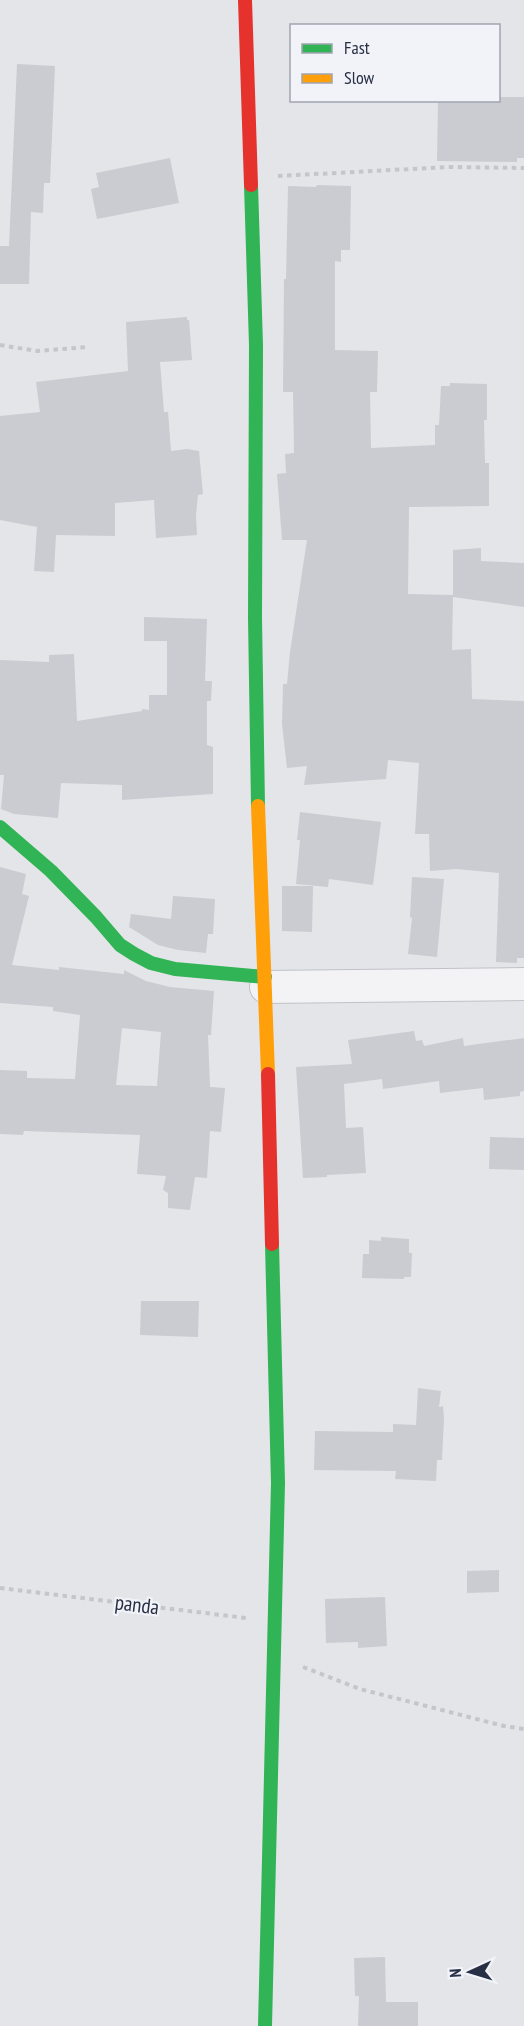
<svg xmlns="http://www.w3.org/2000/svg" width="524" height="2026" viewBox="0 0 524 2026" font-family="'PT Sans Narrow',sans-serif">
<rect width="100%" height="100%" fill="#e3e5e9"/>
<path fill="#caccd1" fill-rule="evenodd" d="M17,64L55,66L50,183H44L43,213L31,212L29,284H0V246H9Z
M498,97H524V158H517V162L437,161L438,100H498Z
M170,158L179,203L97,219L91,189L99,187L96,173Z
M317,185L351,186L350,250H341V262L335,261V350L378,351L377,392H370L371,448L435,445V425H439L441,386H450V383L487,384V420H484L485,463H489V506L409,507L408,594L453,595L452,650L471,649L472,699L524,701V958H517V963L496,962L499,873L456,869L430,871L429,834H415L419,763L388,760L386,779L304,785L307,766L287,768L282,724L283,684H287L290,652L307,540H282L277,474L286,473L285,454L294,453L293,392H283L284,279H286L288,186L316,187Z
M187,317V320H189L192,360L160,362L164,412H168L171,451L187,449L199,451L203,494L198,495L196,515L197,535L156,538L154,500L115,503V536L56,535L54,572L34,571L37,527L0,520V416L40,412L36,382L128,371L126,322Z
M481,548V561L524,563V607L453,597V550Z
M144,617L207,619L205,681H212L211,701H207V745L213,747V794L122,800V785L61,783L58,818L14,814L1,809L4,775H0V660L49,662V655L74,654L77,721L142,711V709L149,710V695H167V641H144Z
M300,812L381,822L373,885L329,879L328,887L296,884L300,840H297Z
M0,867L26,874L22,894L29,896L12,965L59,970V967L124,974V970L146,981L170,987L214,991L211,1035H208L210,1087L225,1088L221,1132L210,1131L207,1178L195,1177L190,1210L168,1208V1193L163,1190L166,1176L137,1174L140,1135L24,1131L23,1135L0,1134V1070L27,1071V1078L75,1079L80,1015L53,1011V1007L0,1003ZM122,1028L161,1032L157,1086L116,1085Z
M412,877L444,879L437,957L408,954L412,918L410,917Z
M282,886H313L312,932L282,931Z
M173,896L215,899L213,934H208L206,953L178,950L158,945L129,927L131,914L171,919Z
M414,1031L416,1041L422,1040L424,1046L463,1038L464,1046L524,1038V1091L520,1092V1096L484,1100L483,1088L440,1093L439,1081L383,1089L382,1079L344,1084L346,1128L363,1127L366,1173L327,1175V1177L303,1178L296,1067L352,1064L348,1040Z
M490,1137L524,1138V1170L489,1169Z
M381,1237L409,1239V1253H412L411,1277H404V1279L362,1278L363,1254H369V1240L381,1241Z
M141,1301H199L198,1337L140,1335Z
M418,1388L441,1391L439,1407L443,1406L444,1418L442,1460H437L436,1481L395,1479L396,1471L314,1470L315,1431L393,1432V1424L416,1425Z
M499,1570V1592L467,1593V1571Z
M385,1597L387,1646L358,1648V1642L326,1643L325,1599Z
M385,1957L386,2002H418V2026H358L359,1996H355L354,1958Z"/>
<g fill="none" stroke-linecap="round" stroke-linejoin="round">
<defs>
<path id="street" d="M266,987L524,984"/>
</defs>
<use href="#street" stroke="#c0c2c7" stroke-width="34"/>
<path stroke="#c4c6cc" stroke-width="4" stroke-dasharray="4.5 4.5" stroke-linecap="butt" d="M278,176L449,167L524,168
M0,345L37,351L88,347
M0,1588L246,1618
M303,1667L360,1689L504,1726L524,1729"/>
<use href="#street" stroke="#f3f3f5" stroke-width="32"/>
<path stroke="#30b455" stroke-width="14" d="M251,185L256,345L255,618L258,806
M0,827L51,871L96,917L120,945L134,954L151,963L175,969L265,977
M265,2026L278,1483L272,1244"/>
<path stroke="#ff9f0a" stroke-width="14" d="M258,806L268,1074"/>
<path stroke="#e5322d" stroke-width="14" d="M245,0L251,185
M268,1074L272,1244"/>
</g>
<g text-anchor="middle" stroke-width="4.5" stroke-linejoin="round" paint-order="stroke">
<g font-size="21" fill="#272f45" stroke="#f1f3f8">
<text transform="translate(137 1605) rotate(7)" y="7">panda</text>
</g>
</g>
<rect x="290" y="24" width="210" height="78" fill="#f1f3f8" stroke="#a0a5b0" stroke-width="1.5"/>
<rect x="302" y="44" width="30" height="9" fill="#30b455" stroke="#a0a5b0" stroke-width="1.5"/>
<text x="344" y="54" font-size="18" fill="#272f45">Fast</text>
<rect x="302" y="74" width="30" height="9" fill="#ff9f0a" stroke="#a0a5b0" stroke-width="1.5"/>
<text x="344" y="84" font-size="18" fill="#272f45">Slow</text>
<g transform="translate(470 1972) rotate(266)" stroke="#f1f3f8" stroke-width="4.5" paint-order="stroke">
<path d="M0-4.5L10 22L0 15L-10 22Z" fill="#272f45"/>
<text y="-9" font-size="16" font-weight="bold" text-anchor="middle" fill="#272f45">N</text>
</g>
</svg>
